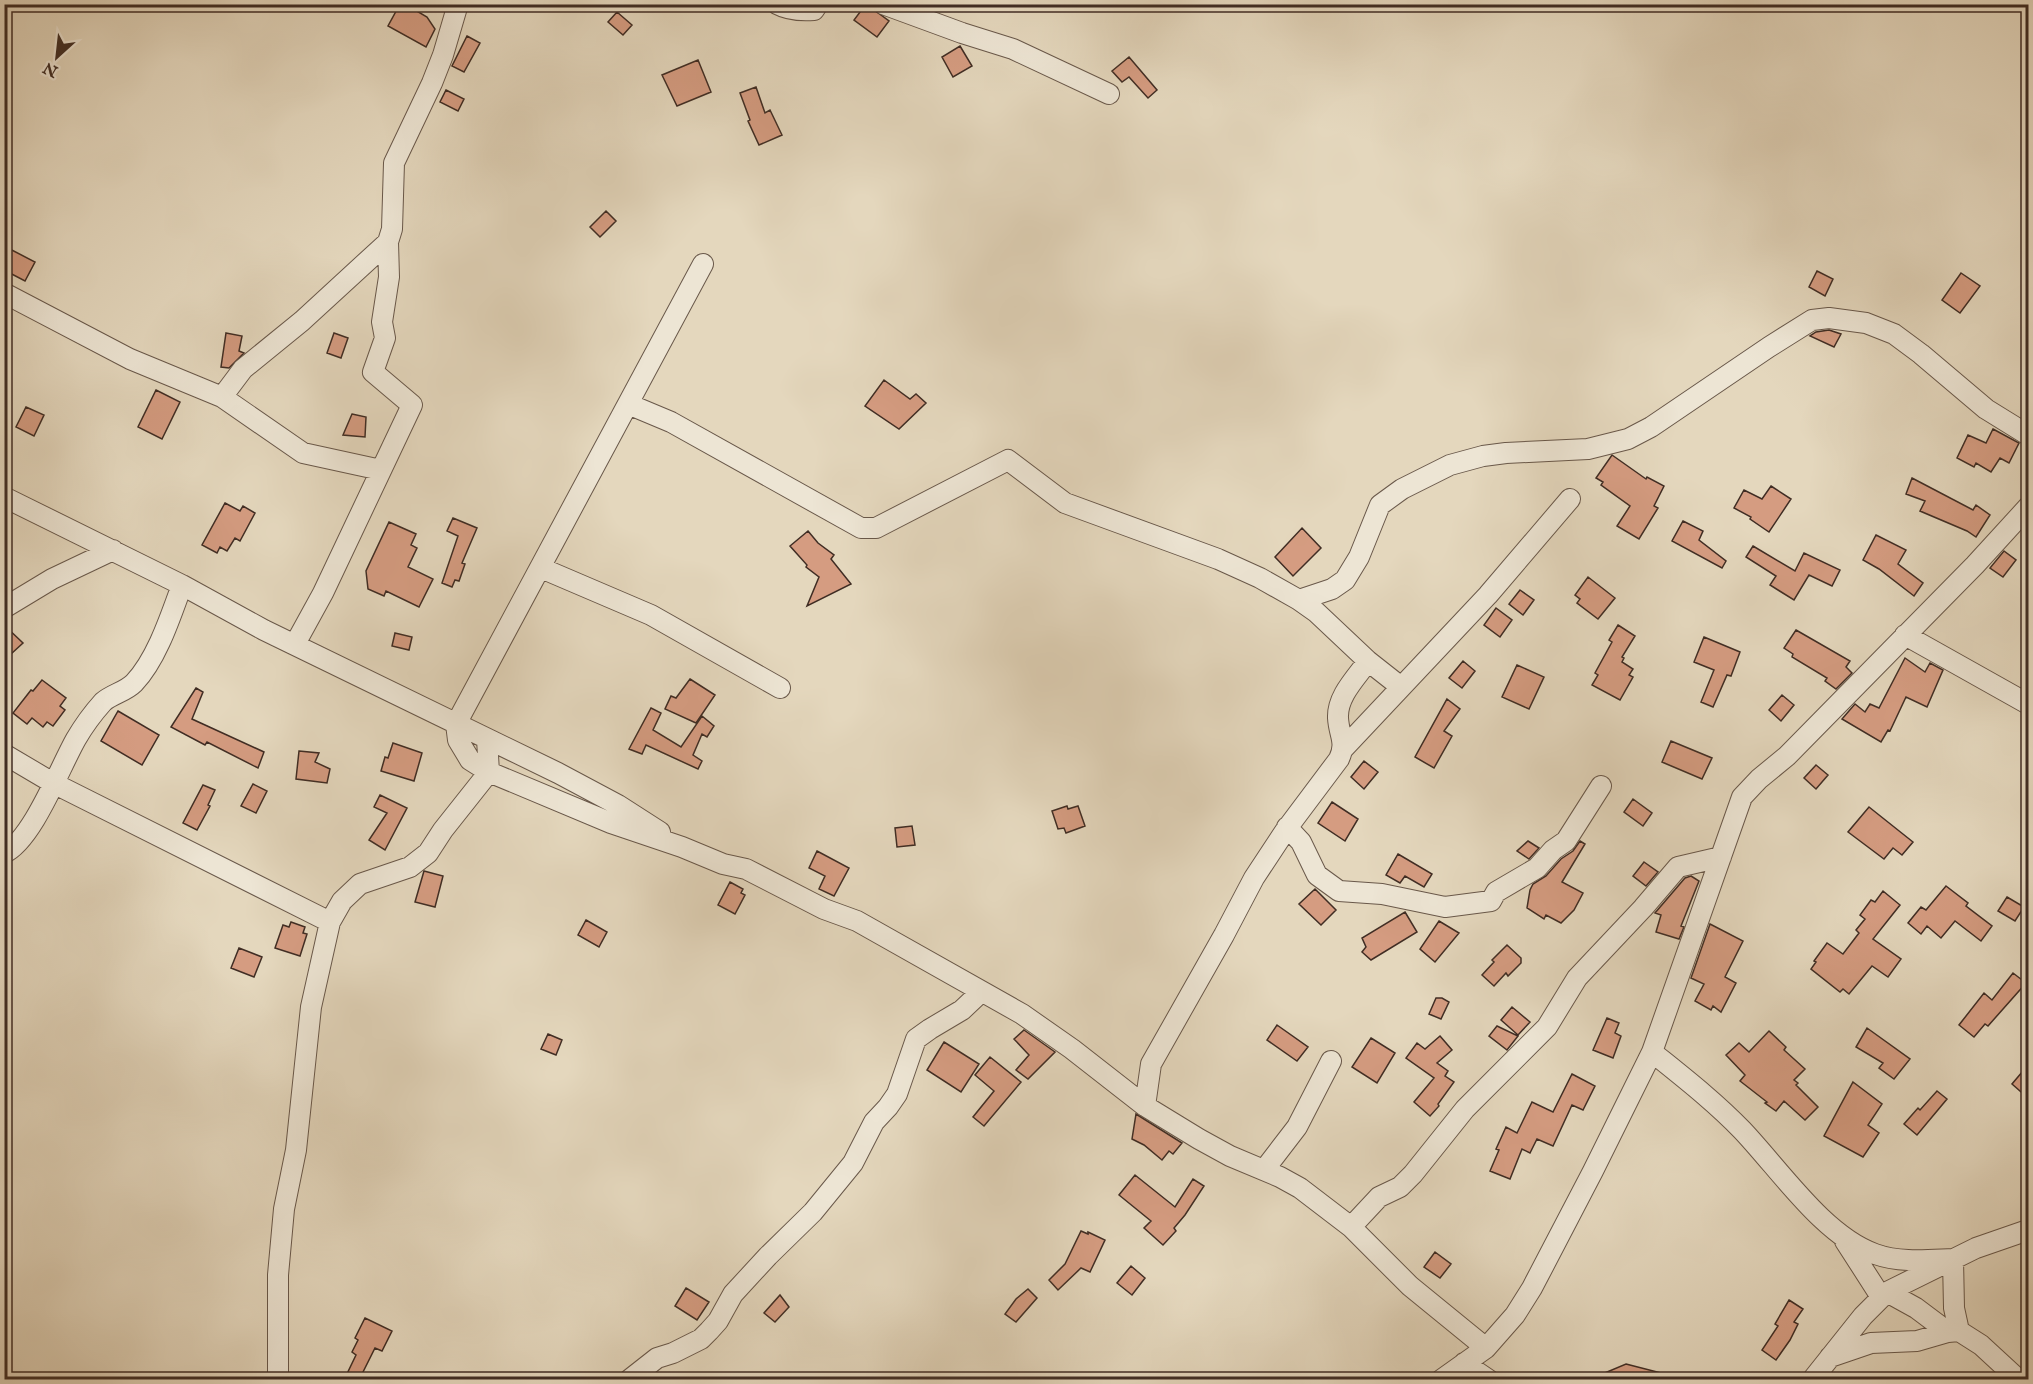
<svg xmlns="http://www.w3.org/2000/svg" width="2033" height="1384" viewBox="0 0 2033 1384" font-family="'IM FELL English',serif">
<rect width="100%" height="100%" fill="#e4d7bd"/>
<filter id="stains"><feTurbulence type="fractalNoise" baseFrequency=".00333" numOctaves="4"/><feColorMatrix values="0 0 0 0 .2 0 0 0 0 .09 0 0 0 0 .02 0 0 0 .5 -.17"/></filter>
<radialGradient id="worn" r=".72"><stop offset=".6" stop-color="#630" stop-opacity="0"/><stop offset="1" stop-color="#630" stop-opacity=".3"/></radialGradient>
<path fill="#d59c81" stroke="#402d24" stroke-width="1.5" d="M400,4H405L427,17L435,29L426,47L388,26Z
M866,4L889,21L877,37L854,20Z
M617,12L632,25L623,35L608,22Z
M467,36L480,43L464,72L452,66Z
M960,46L972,66L953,77L942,57Z
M1129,57L1157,90L1148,98L1129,77L1122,82L1112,71Z
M698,60L711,92L677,106L662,75Z
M756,87L765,113L770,110L782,135L759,145L748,121L750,120L740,93Z
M446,90L464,99L458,111L440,102Z
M606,211L616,221L600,237L590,227Z
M4,246L35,262L25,281L4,270Z
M1817,271L1833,279L1825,296L1809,287Z
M1961,273L1980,286L1960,313L1942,300Z
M1829,330L1841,334L1834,347L1810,336L1816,332Z
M226,333L242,336L239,351L244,353L229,368L221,367Z
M334,333L348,338L341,358L327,353Z
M884,380L910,399L916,394L926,403L899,429L865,406Z
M156,390L180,402L162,439L138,427Z
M26,407L44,415L34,436L16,427Z
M352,414L366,417L365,437L343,435Z
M1993,429L2019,443L2009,463L2000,458L1991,472L1976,463L1974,467L1957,458L1968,435L1986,443Z
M1612,455L1646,479L1647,477L1664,486L1654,506L1658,508L1639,539L1617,526L1630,506L1601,485L1603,482L1596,478Z
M1912,478L1973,510L1976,505L1990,515L1976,537L1967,531L1920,511L1925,501L1906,494Z
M1771,486L1791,499L1769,532L1750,519L1751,517L1734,508L1744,490L1762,499Z
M225,503L240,511L243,506L255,513L240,541L235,538L227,551L220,547L217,553L202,545Z
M453,518L477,528L462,563L465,564L459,581L455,580L452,587L442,583L458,536L447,531Z
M1683,521L1703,531L1699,540L1726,561L1722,568L1672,541Z
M389,522L416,534L411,545L417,548L408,567L433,579L419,607L386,591L384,596L368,589L366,571Z
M1302,528L1321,548L1293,576L1275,557Z
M808,531L818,543L834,555L831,559L851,584L807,606L819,577L806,567L807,565L790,546Z
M1876,535L1906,550L1898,564L1923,583L1914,596L1879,569L1863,560Z
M1753,546L1795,571L1804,553L1840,570L1832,586L1809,575L1794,600L1770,585L1776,576L1746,557Z
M2004,551L2016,560L2003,577L1990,568Z
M1588,577L1615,598L1598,619L1577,603L1580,599L1575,595Z
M1520,590L1534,600L1523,615L1509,604Z
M1496,608L1512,620L1500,637L1484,625Z
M4,625L23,643L11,654L4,647Z
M1618,625L1635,636L1622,657L1624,658L1622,662L1633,669L1629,675L1633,677L1620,700L1592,685L1598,675L1595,673L1612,642L1609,640Z
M1796,630L1850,661L1846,667L1852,673L1836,689L1825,681L1827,678L1792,657L1793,654L1784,648Z
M395,633L412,637L409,650L392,646Z
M1704,637L1740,652L1731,676L1727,675L1713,707L1701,702L1714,670L1694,662Z
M1905,658L1925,672L1930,663L1943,670L1927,707L1906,697L1890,731L1888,730L1881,742L1842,719L1855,704L1865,712L1870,704L1879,708Z
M1463,661L1475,671L1462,688L1449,678Z
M1517,665L1544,677L1529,709L1502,697Z
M690,679L715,695L696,723L665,709L671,696L676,698Z
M42,680L66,698L60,706L65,710L53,726L47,722L43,727L32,718L27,724L13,713L31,690L33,691Z
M196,688L203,692L192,719L264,752L258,768L207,742L205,745L171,727Z
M1782,695L1794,705L1781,721L1769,710Z
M1447,699L1460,709L1444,731L1452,736L1434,768L1415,757Z
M651,708L661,713L653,730L681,747L702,716L714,726L707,737L702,734L693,755L702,761L698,769L646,745L642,754L629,749Z
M118,711L159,735L142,765L101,741Z
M1671,741L1712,758L1702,779L1662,762Z
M393,743L422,753L414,781L381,771L385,757L388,758Z
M299,751L319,753L315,762L330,769L327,783L296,779Z
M1364,761L1378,772L1364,789L1351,777Z
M1816,765L1828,775L1816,789L1804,778Z
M253,784L267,791L256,813L241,806Z
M203,785L215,790L208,805L210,806L197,830L183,823Z
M380,795L407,808L385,850L369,840L387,813L374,807Z
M1633,799L1652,813L1643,826L1624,812Z
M1332,802L1358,819L1345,841L1318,823Z
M1067,806L1068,809L1078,806L1085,826L1066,833L1064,828L1058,829L1052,811Z
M1869,807L1913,842L1902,855L1893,848L1884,859L1848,832Z
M912,826L915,845L897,847L895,828Z
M1528,841L1539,848L1529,859L1517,851Z
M1580,841L1585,844L1562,882L1583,893L1574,910L1561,923L1546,915L1544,919L1527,908L1530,890L1533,884L1546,876L1561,859L1573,851Z
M817,851L849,868L834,896L819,889L825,876L809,868Z
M1398,854L1432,874L1424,887L1405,876L1400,883L1386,875Z
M1644,862L1658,872L1646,886L1633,876Z
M424,871L443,876L435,907L415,902Z
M1691,876L1699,881L1681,926L1684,927L1679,939L1656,932L1661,915L1655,913L1685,878Z
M730,882L743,889L741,893L745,895L735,914L718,905Z
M1946,886L1968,903L1966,906L1992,926L1981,941L1955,921L1941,938L1927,926L1921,934L1908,923L1921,907L1926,910Z
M1315,889L1336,910L1321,925L1299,904Z
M1883,891L1900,905L1873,939L1901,959L1888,977L1872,966L1849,994L1843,989L1840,992L1811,969L1816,962L1814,961L1827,943L1843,954L1859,933L1856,930L1865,919L1860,915L1871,900L1875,902Z
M2007,897L2024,907L2015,921L1998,911Z
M1405,912L1417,932L1371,960L1362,952L1366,947L1362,938Z
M586,920L607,932L599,947L578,935Z
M1439,921L1459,933L1435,962L1420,949Z
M291,922L305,927L303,933L307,934L300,956L275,948L283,925L289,927Z
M1710,924L1743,941L1725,977L1736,983L1721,1012L1713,1006L1711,1010L1695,1001L1704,984L1691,978Z
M1507,945L1521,958V963L1508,976L1506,973L1494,986L1482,975L1494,962L1492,960Z
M239,948L262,957L254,977L231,968Z
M2013,973L2026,983L1988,1026L1985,1024L1974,1037L1959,1025L1984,993L1992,1000Z
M1436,998H1442L1449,1002L1441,1019L1429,1014Z
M1512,1007L1530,1022L1518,1035L1501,1020Z
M1607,1018L1619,1023L1615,1033L1621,1036L1613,1058L1593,1050Z
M1277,1025L1308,1047L1297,1061L1267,1040Z
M1497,1026L1518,1036L1507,1050L1489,1036Z
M1867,1028L1910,1059L1894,1079L1879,1068L1883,1063L1856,1047Z
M1024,1030L1055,1052L1028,1079L1016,1070L1029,1055L1014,1039Z
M1769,1031L1786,1047L1784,1050L1805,1069L1794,1080L1798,1083L1796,1085L1818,1107L1805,1120L1784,1101L1776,1111L1765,1103L1767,1102L1740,1081L1745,1075L1726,1055L1739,1043L1749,1052Z
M548,1034L562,1040L556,1055L541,1049Z
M1440,1036L1452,1050L1437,1063L1448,1071L1445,1076L1454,1082L1438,1104L1439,1106L1430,1116L1414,1102L1434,1078L1406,1058L1417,1043L1425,1049Z
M1371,1038L1395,1053L1377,1083L1352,1067Z
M944,1042L979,1064L961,1092L927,1070Z
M990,1057L1021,1082L984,1126L973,1117L994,1091L975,1075Z
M2028,1065V1098L2012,1084Z
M1572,1074L1595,1086L1583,1110L1572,1105L1553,1146L1537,1139L1530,1153L1522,1149L1510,1179L1490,1171L1499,1150L1496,1149L1506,1127L1517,1133L1532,1102L1553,1112Z
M1853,1082L1882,1104L1868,1125L1879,1133L1863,1157L1824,1136Z
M1937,1091L1947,1099L1917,1135L1904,1124L1918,1108L1920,1110Z
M1136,1114L1182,1143L1173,1154L1169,1151L1162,1160L1144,1145L1132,1139Z
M1135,1175L1175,1207L1193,1179L1204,1186L1185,1215L1174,1228L1176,1231L1163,1245L1144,1228L1151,1221L1119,1195Z
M1081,1231L1088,1234V1232L1105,1240L1090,1272L1081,1268L1058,1290L1049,1280L1065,1264Z
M1435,1252L1451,1264L1440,1278L1424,1267Z
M1131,1266L1145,1278L1132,1295L1117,1283Z
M686,1288L709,1302L697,1320L675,1306Z
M1028,1289L1037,1298L1016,1322L1005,1314L1016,1299Z
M780,1295L789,1307L775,1322L764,1313Z
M1789,1300L1803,1309L1794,1322L1798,1324L1790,1340L1776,1360L1762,1350L1778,1326L1775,1324Z
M365,1318L392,1331L382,1351L375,1348L359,1380H344L356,1355L352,1352L358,1340L355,1338Z
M1626,1364L1669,1375L1668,1380H1588Z"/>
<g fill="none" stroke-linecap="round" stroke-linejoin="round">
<defs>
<path id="minor" d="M777,4C788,10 801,11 814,10L818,4
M883,4L962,33L1013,49L1109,94
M703,264L456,724L458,740L470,760L489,772L611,823L682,847L723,864L746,869L824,909L857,921L1022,1014L1072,1049L1145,1106L1199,1139L1230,1156L1280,1177L1300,1188L1351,1227L1410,1286L1486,1348
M4,293L130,359L222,397L303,453L381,470
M222,397L243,369L302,321L388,242
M628,404L671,422L861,528H876L1008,460L1065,503L1218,559L1260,578L1299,600L1316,612L1368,661L1401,687
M4,497L182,585L264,630L558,773L618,805L660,832
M541,568L651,615L780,688
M1299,600L1332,589L1345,580L1359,557L1380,505L1402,489L1450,465L1483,456L1506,453L1588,449L1628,439L1651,427L1769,347L1812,320L1829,318L1866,323L1894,334L1921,354L1986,409L2028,435
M4,608L52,579L113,550
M1905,635L2028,704
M295,644L323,593L412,405L373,372L385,338L382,322L389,277L388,242L392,229L394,163L432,83L443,55L458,4
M1344,748L1488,595L1570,499
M4,754L53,783L330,922
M1287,827L1301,842L1317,875L1339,891L1382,894L1445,907L1491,901L1496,892L1537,868L1553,850L1566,841L1601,786
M4,853C32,841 60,767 76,739C83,727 94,712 103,702C112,694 125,692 134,683C157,659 171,615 182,585
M1652,1052C1683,1077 1714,1101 1742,1130C1780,1170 1824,1236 1875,1254C1900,1263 1927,1260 1953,1259L1954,1308L1959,1331L1981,1345L2019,1380
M1145,1106L1151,1064L1224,935L1254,878L1285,831L1339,759C1347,742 1339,736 1338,718C1337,696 1356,678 1368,661
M1264,1170L1297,1127L1331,1061
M1351,1227L1379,1197L1400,1187L1413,1174L1465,1109L1547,1027L1577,978L1643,908L1678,867L1721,857
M1845,1241L1881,1297
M1887,1292L1916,1308L1948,1332
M1830,1357L1871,1343L1917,1341L1948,1332L1959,1331
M1464,1363L1489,1380
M278,1380V1275L284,1209L296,1150L311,1007L330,922L342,901L360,884L410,867L428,853L443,830L489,772L487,739
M629,1380L657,1358L673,1353L701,1339L709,1331L718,1321L733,1294L768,1256L813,1212L853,1163L874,1122L888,1107L897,1094L916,1039L930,1029L962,1010L981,992
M1441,1380L1486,1348L1515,1315L1532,1288L1593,1171L1652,1052L1742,797L1759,779L1787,756L1975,565L2028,507
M1812,1380L1863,1316L1887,1292L1976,1248L2028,1230"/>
</defs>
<use href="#minor" stroke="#69584a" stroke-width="22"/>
<use href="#minor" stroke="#ede5d4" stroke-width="20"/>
</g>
<rect width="2033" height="1384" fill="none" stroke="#e4d7bd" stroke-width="24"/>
<rect x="6" y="6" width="2021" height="1372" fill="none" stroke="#402d24" stroke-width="3"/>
<rect x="12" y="12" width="2009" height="1360" fill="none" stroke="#402d24" stroke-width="1.5"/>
<g transform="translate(57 57) rotate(207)" stroke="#ede5d4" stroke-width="4.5" paint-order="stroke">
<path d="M0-4.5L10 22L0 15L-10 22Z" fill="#402d24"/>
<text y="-9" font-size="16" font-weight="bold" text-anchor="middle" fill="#402d24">N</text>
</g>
<rect width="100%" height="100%" filter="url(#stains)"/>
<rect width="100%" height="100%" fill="url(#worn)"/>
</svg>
